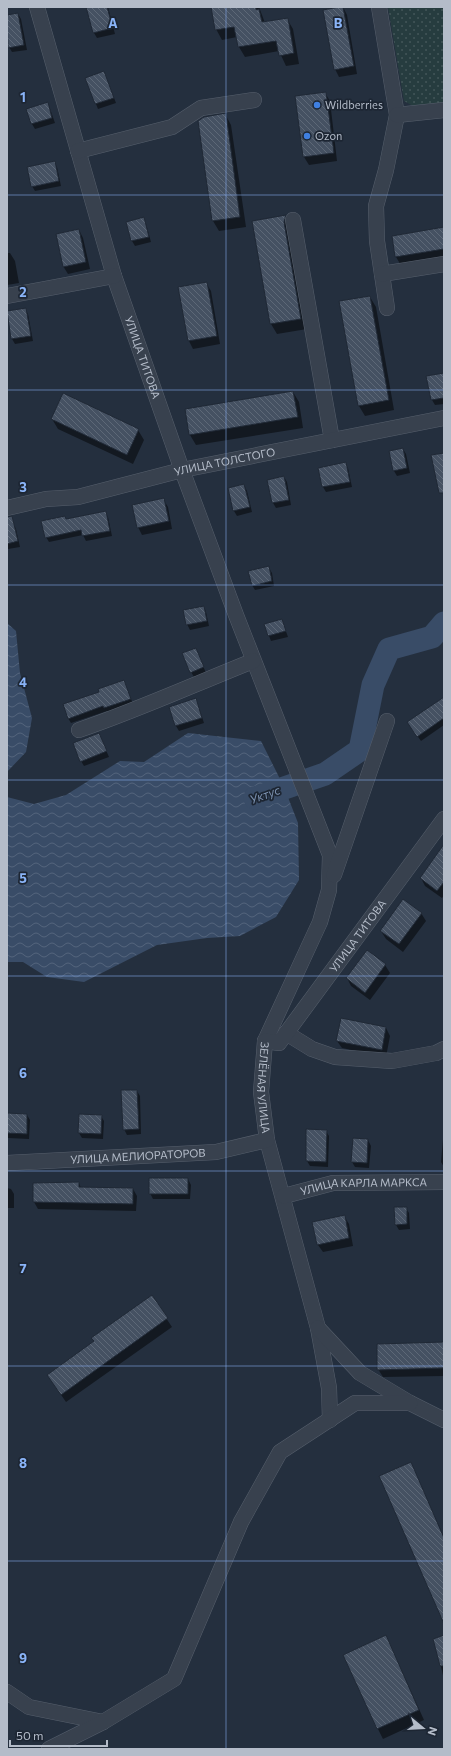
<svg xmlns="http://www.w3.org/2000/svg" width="451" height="1756" viewBox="0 0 451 1756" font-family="Commissioner,sans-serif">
<defs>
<pattern id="grass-dots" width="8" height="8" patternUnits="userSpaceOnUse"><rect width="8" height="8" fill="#263c3f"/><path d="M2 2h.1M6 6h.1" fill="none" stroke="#435659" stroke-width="1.8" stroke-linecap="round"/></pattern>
<pattern id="water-waves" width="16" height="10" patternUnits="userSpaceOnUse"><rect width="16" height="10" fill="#394c67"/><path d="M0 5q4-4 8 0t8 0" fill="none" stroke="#53647b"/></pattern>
<pattern id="building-back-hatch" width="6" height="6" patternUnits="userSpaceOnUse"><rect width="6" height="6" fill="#455162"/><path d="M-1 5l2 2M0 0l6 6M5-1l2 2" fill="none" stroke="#5d6877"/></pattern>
</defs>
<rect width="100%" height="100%" fill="#242f3e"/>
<path fill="url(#grass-dots)" d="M388,7H444V104L415,107L404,101Z"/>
<path fill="url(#water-waves)" d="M7,623L16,631L20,673L32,718L26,752L7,772Z
M188,733L261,741L284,787L298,823L299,880L276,917L240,936L207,938L157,945L84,982L47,977L23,962H7V797L34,804L66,795L120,761L144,762Z"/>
<path fill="#0007" d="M87,7H108L115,34L97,38L94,33Z
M212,7H259L265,23L287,19L293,29L299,64L286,66L279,51L245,57L239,47L237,37L222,40L216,29Z
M343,7L347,15L357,74L339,77L335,69Z
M18,14L21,19L27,50L12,52L9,47L7,35V16Z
M104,72L116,103L98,109L86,79Z
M325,93L330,101L337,161L309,165L304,157L296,97Z
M48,103L55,123L35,129L32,124Z
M225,114L231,125L246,227L219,231L213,221L199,121Z
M54,162L57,167L61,186L35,191L32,186Z
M285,216L291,226L307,329L277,334L271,324L253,222Z
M144,219L146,224L151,242L135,246L132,241L127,223Z
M444,228V260L402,267L396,257Z
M79,230L83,238L90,269L68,274L63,266Z
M7,253H10L15,261L19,283L7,285Z
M206,283L211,291L220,344L193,349L189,341L179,288Z
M370,297L376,307L394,410L365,416L359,406Z
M25,309L28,314L33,341L15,344L12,339Z
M444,376V404L435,405L432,400L428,377Z
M293,392L299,402L303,428L196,445L190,435Z
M52,419L138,430L144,440L133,464L58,429Z
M403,449L406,454L410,473L397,476L394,471Z
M345,463L348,468L352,487L326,492L323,487L319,468Z
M284,477L287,482L291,505L276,508L273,503L268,480Z
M244,485L247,491L252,512L237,516L234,511L229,489Z
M163,499L168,507L172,529L142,535L138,527Z
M105,512L108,517L112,536L86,541L83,535L49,542L46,537L66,520Z
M13,523L16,529L20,547L8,549L7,525Z
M269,568L272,573L274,586L255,590L252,585Z
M204,607L206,612L209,626L190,630L187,624Z
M282,620L288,637L271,641L265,625Z
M196,649L206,673L194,677L191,672Z
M124,681L133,704L108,713L107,711L71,723L68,718L100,692Z
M196,699L204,723L179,731L176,726Z
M444,705V725L421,741L411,727Z
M99,734L109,757L84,766L81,761Z
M444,851V895L442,898L425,886L421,878Z
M421,913L426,921L403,952L386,939L381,931Z
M367,951L385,965L390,973L370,1000L351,986L347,978Z
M386,1028L390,1036L386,1057L342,1048L337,1041Z
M137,1091L140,1096L141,1134L127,1135L124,1129Z
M7,1114L27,1115L30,1120L29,1139L8,1138Z
M80,1115L101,1116L104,1121L103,1139L82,1138L79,1133Z
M444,1128V1167L441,1162Z
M326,1131L329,1136L328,1167L310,1166L307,1161Z
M354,1139L368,1140L371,1146L369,1168L355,1167L352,1162Z
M188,1179L191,1185L190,1199H153L150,1193Z
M79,1183L81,1188L133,1189L137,1196L136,1211L38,1209L34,1202V1184Z
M7,1188L11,1189L14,1194V1208H7Z
M406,1208L409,1213L410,1229L399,1230L396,1225Z
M344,1216L349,1224L353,1246L323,1252L318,1245Z
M7,1249L8,1251L7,1284Z
M152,1297L172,1327L66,1402L48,1376L95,1342Z
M444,1343V1376L383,1377L378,1369Z
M410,1464L444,1537V1621Z
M444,1636V1680L435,1639Z
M391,1647L424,1720L383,1739L378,1729Z"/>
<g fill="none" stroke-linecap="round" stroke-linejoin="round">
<path stroke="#394c67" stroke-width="23" d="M255,798L325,774L360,750L373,685L389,649L432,637L444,623"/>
</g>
<path fill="url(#building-back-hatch)" stroke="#1f2835" d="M86,7H107L113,28L93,33Z
M211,7H256V10L259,9L262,22L288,18L294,53L279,56L276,41L238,47L234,27L215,30Z
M339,7H343L354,66L334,70L323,10Z
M18,13L24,45L8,48L7,15Z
M104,71L114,98L95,104L85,78Z
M326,92L334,153L303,157L295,96Z
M48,102L52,118L31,124L26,109Z
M226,113L240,217L212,221L198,121L204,117Z
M55,161L59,181L31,187L27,167Z
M286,215L284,222L301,319L270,324L252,221Z
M144,217L149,237L131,241L126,222Z
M444,227V249L395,257L392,236Z
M79,229L86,262L63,267L56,234Z
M207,282L217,336L188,341L178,287Z
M370,296L389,400L358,406L339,301Z
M26,308L31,336L11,339L7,311Z
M444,373V398L431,400L426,376Z
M293,391L298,417L189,435L185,409Z
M63,393L139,429L127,455L51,419Z
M403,448L407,468L393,471L389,451Z
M444,453V493H439L431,455Z
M346,462L350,482L322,487L318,468Z
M284,476L289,500L272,503L267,480Z
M244,484L250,507L233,511L228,488Z
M164,498L169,521L137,528L132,505Z
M106,511L110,531L82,536L81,530L45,538L41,521L65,516L66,519Z
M12,516L18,541L7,544V517Z
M269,566L272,581L252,586L248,571Z
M204,606L207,621L186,625L183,610Z
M282,619L286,631L268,636L264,624Z
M196,648L204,667L190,673L182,653Z
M124,680L131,699L104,708L103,706L68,719L63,704L99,692L98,689Z
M444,697V718L417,737L407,722Z
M196,698L202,718L175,726L169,707Z
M99,733L107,751L80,762L73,743Z
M444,844V882L437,891L420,878Z
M403,899L422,913L399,944L380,931Z
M367,950L386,964L365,993L346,978Z
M341,1018L386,1027L382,1050L336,1041Z
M121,1090H137L139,1129L123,1130Z
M7,1113L27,1114V1134L7,1133Z
M79,1114L102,1115L101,1134L78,1133Z
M306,1129L327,1130L326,1162L306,1161Z
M353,1138L368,1139L367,1163L351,1162Z
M149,1178H188V1194H149Z
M79,1182V1187L133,1188V1204L33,1202V1183Z
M394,1207H407V1224L395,1225Z
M345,1215L349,1238L317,1245L312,1222Z
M152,1295L168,1318L61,1395L47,1375L94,1341L91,1338Z
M444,1342V1368L377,1370V1344Z
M411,1462L444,1538V1624L379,1476Z
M386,1635L419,1710L377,1729L343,1655Z
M444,1635V1666H440L433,1639Z"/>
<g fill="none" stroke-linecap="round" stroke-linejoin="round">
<defs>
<g id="minor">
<path id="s1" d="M37,7L114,276L182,470L236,615L330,855L329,890L320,922L265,1041L261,1092L267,1140L318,1328L329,1388L330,1420"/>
<path d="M379,7L397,115L386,170L376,206L377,241L387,308"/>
<path d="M397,115L444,110"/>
<path d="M78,151L172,127L201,108L254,100"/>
<path d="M293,220L332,440"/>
<path d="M382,274L444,264"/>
<path d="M7,296L114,276"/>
<path id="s2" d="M7,508L46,499L78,497L182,470L444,418"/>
<path d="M79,730C138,710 195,684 253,661"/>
<path d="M334,875L387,721"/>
<path d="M286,1033L312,1049L335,1057L392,1061L436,1053L444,1049"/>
<path id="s3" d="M265,1041L279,1043L444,819"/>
<path id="s4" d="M7,1163L216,1152L267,1140"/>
<path id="s5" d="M284,1196L333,1183L444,1182"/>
<path d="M318,1328L360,1373L410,1403L444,1420"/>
<path d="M7,1692L29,1707L103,1722"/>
<path d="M49,1749L103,1722L174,1679L241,1522L280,1452L355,1403H410"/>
</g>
</defs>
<use href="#minor" stroke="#565f6c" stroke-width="16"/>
<use href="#minor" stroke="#38414e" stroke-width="15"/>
</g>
<path fill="none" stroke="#8ab4f8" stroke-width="1" stroke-opacity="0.55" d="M226,7V1749M7,195H444M7,390H444M7,585H444M7,780H444M7,976H444M7,1171H444M7,1366H444M7,1561H444"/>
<g fill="#3f7fe0" stroke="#1d2633" stroke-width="1.5">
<circle cx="317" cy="105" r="4"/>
<circle cx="307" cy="136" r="4"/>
</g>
<g text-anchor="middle" stroke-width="3.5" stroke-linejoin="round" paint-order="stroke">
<g font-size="11" fill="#b4bcc9" stroke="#1d2633" text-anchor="start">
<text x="325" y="109">Wildberries</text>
<text x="315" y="140">Ozon</text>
</g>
<g font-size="11" fill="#b4bcc9" stroke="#1d2633">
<text dy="4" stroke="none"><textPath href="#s1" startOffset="366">УЛИЦА ТИТОВА</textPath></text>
<text dy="4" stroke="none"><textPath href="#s2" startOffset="223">УЛИЦА ТОЛСТОГО</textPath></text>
<text dy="4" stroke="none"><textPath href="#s3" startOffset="147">УЛИЦА ТИТОВА</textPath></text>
<text dy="4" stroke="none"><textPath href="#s1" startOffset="1144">ЗЕЛЁНАЯ УЛИЦА</textPath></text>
<text dy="4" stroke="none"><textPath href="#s4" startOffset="131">УЛИЦА МЕЛИОРАТОРОВ</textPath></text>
<text dy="4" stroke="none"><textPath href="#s5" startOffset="81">УЛИЦА КАРЛА МАРКСА</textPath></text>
</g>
<g font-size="12" font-style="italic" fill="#7c92b1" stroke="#1d2633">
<text transform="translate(265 795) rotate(-20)" y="4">Уктус</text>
</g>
</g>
<g font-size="13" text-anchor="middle" font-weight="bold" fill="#8ab4f8" stroke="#1d2633" stroke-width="3.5" stroke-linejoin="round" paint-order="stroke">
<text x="113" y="28">A</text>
<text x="338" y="28">B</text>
<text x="23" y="102">1</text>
<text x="23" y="297">2</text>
<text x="23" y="492">3</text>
<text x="23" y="687">4</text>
<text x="23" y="883">5</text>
<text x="23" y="1078">6</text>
<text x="23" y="1273">7</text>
<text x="23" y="1468">8</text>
<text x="23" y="1663">9</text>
</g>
<rect width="451" height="1756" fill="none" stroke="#b4bcc9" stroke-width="16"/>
<g transform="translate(423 1728) rotate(108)" stroke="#1d2633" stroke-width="3" paint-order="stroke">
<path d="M0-3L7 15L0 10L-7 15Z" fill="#b4bcc9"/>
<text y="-6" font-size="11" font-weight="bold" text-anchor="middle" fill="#b4bcc9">N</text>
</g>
<path d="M10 1740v6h97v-6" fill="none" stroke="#b4bcc9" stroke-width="2"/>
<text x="16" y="1740" font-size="12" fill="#b4bcc9" stroke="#1d2633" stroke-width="3" paint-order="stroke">50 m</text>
</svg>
